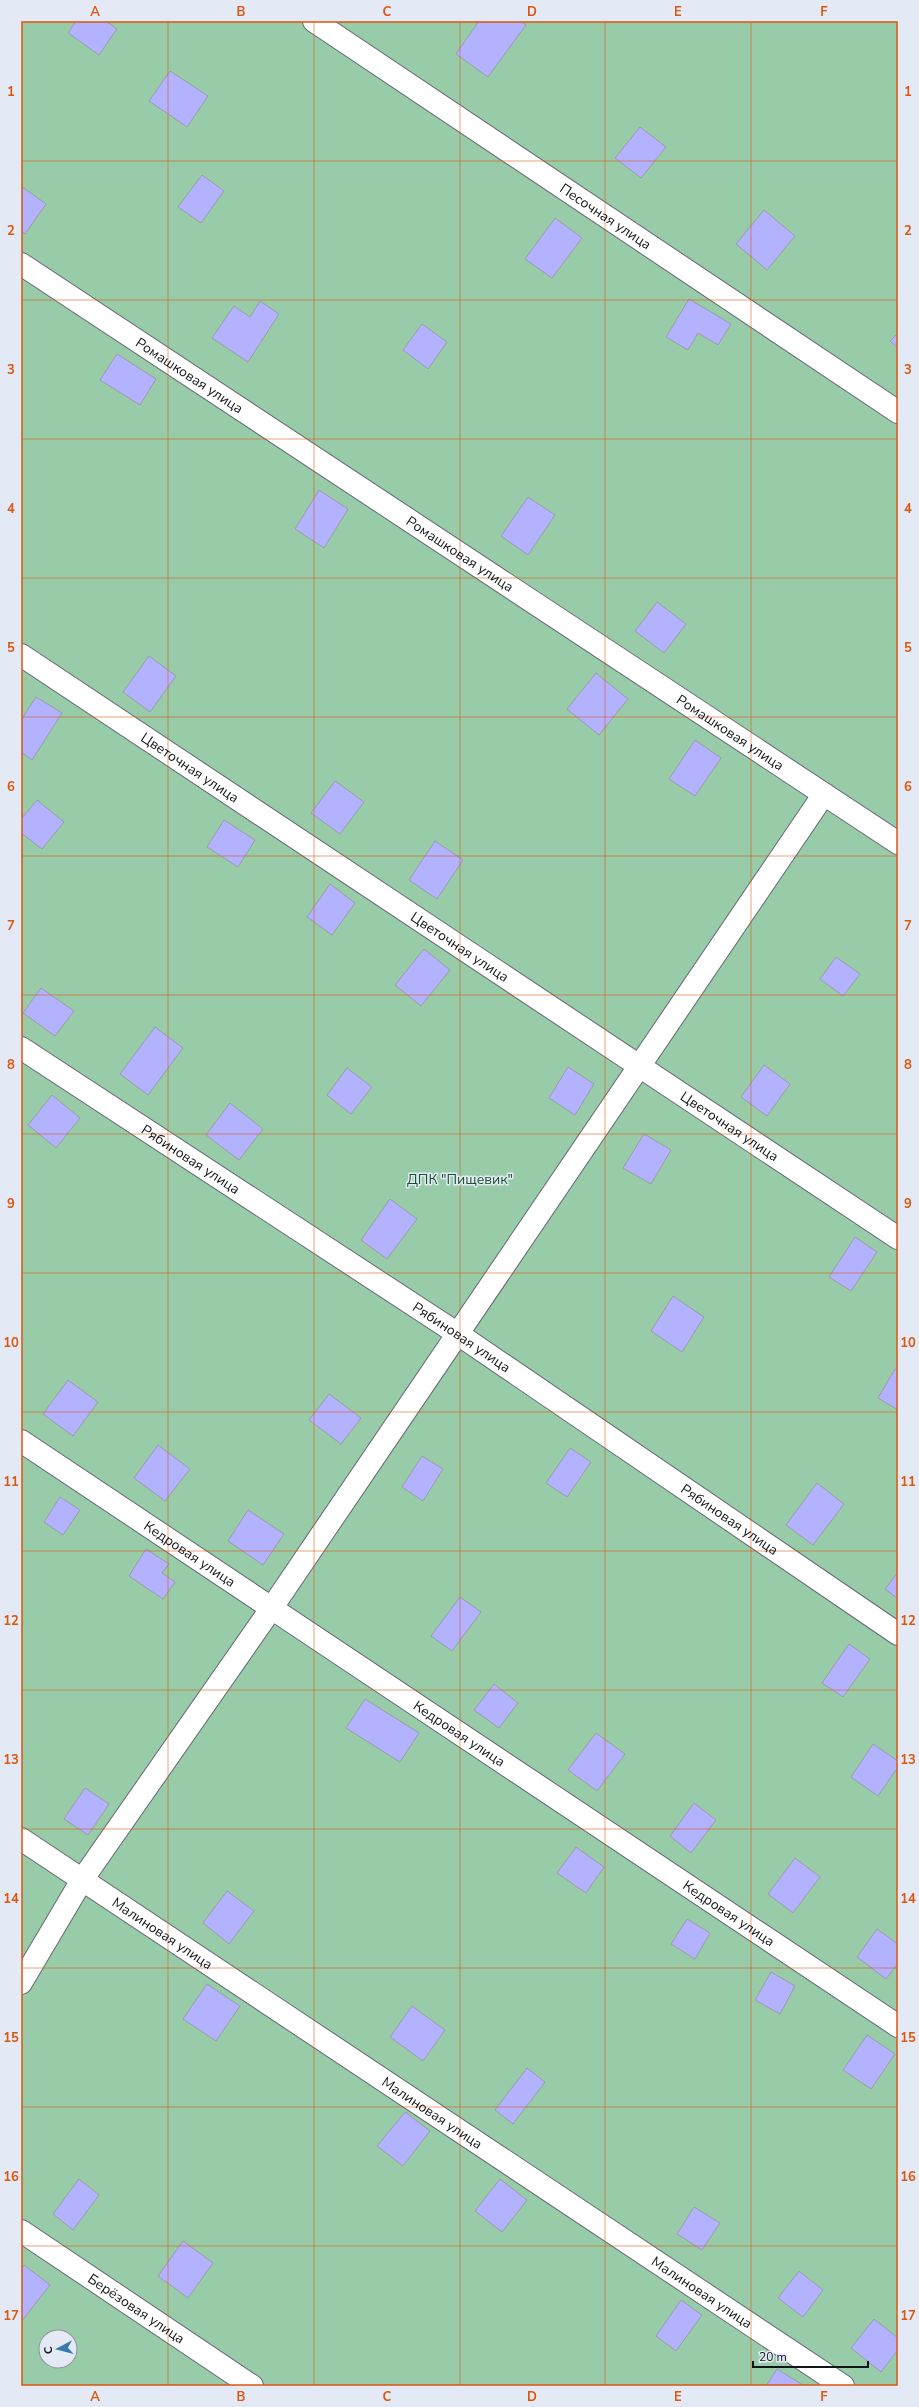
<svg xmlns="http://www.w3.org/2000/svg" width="919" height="2407" viewBox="0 0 919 2407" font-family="'Nunito Sans',sans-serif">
<rect width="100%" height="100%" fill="#e4eaf5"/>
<path fill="#98cba7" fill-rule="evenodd" d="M21,21H898V2386H21ZM46,2337H70V2361H46Z"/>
<path fill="#b3b2ff" stroke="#9b9ba6" d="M76,21H106L117,29L99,55L68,33Z
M479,21H520L526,25L488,77L456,54Z
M170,71L208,96L187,127L149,101Z
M640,127L666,147L641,178L615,158Z
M202,175L224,191L201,223L178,207Z
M21,186L46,204L25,234L21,231Z
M764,210L795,236L767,270L736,244Z
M555,218L582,238L552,278L525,259Z
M689,299L731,324L718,345L698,333L688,350L666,337Z
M260,301L279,314L248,362L212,338L234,306L250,317Z
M422,324L447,342L428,369L403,350Z
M898,333V348L890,341Z
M117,354L156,379L140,405L100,380Z
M319,490L348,509L324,548L295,529Z
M528,497L555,515L528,555L501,536Z
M657,602L686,624L664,653L635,631Z
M149,656L176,676L150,712L123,692Z
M596,673L628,699L599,735L567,709Z
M36,697L62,713L32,760L21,752V720Z
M695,740L721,758L695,796L669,779Z
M335,781L364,802L340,834L311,813Z
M37,800L64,822L42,849L21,833V819Z
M224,820L255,840L238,867L207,847Z
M435,841L463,860L437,899L409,880Z
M330,884L355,903L332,935L307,917Z
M424,949L450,970L421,1006L395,985Z
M836,957L860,974L843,996L820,979Z
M41,988L74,1011L55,1036L23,1013Z
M155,1027L183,1048L148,1095L120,1074Z
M764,1065L790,1084L767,1116L741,1097Z
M568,1067L594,1084L575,1115L549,1098Z
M347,1068L372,1087L351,1114L327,1095Z
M52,1095L80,1118L56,1148L28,1125Z
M230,1103L263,1129L239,1160L206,1135Z
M644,1134L671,1150L651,1184L623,1168Z
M390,1199L417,1219L387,1259L361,1240Z
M855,1237L877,1252L851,1291L829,1277Z
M673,1296L704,1317L682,1352L651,1331Z
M895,1369L898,1370V1410L878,1398Z
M68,1380L98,1402L73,1436L43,1414Z
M329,1394L361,1418L341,1444L309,1420Z
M158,1445L190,1469L165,1501L134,1478Z
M570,1448L591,1462L567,1497L546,1483Z
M422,1456L443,1469L423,1501L402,1487Z
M817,1483L844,1504L813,1545L786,1525Z
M60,1497L80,1510L63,1535L44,1522Z
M248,1510L284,1534L263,1565L228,1541Z
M146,1549L169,1564L162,1573L175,1582L163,1599L129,1576Z
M898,1572V1599L885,1589Z
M460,1597L481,1612L452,1651L431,1636Z
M849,1644L870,1659L843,1697L822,1683Z
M494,1684L518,1703L499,1728L474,1710Z
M365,1699L419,1733L400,1762L346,1728Z
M596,1733L625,1754L597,1791L568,1770Z
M873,1744L898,1761V1767L878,1796L851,1777Z
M85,1788L109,1804L88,1835L64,1819Z
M694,1803L716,1820L691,1853L670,1836Z
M576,1847L604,1867L586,1893L557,1873Z
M795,1858L820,1877L793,1913L768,1894Z
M227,1891L254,1911L229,1944L203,1923Z
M687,1919L710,1933L695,1959L671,1944Z
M877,1929L898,1944V1963L886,1979L857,1957Z
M771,1972L795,1986L780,2014L755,2000Z
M207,1984L240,2006L216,2041L183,2019Z
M412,2006L445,2030L423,2061L390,2037Z
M867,2035L895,2054L871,2089L843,2070Z
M527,2068L545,2082L513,2124L495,2110Z
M405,2112L430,2131L403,2166L377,2146Z
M79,2179L99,2195L73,2230L53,2214Z
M500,2179L527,2200L502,2232L475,2211Z
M694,2207L720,2223L702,2250L677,2234Z
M183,2241L213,2263L188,2298L158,2276Z
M24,2265L50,2285L21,2322V2269Z
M799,2271L823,2290L803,2317L778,2298Z
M681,2300L702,2315L676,2351L656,2336Z
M874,2319L898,2338V2350L881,2372L851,2348Z
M777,2369L803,2385L802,2386H766Z"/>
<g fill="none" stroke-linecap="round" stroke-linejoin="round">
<defs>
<g id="minor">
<path id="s1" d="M314,21L898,412"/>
<path id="s2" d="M21,264L898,843"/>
<path id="s3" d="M21,655L898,1238"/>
<path id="s4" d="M21,1048L458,1334L898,1634"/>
<path id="s5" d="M21,1441L898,2026"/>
<path id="s6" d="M21,1839L843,2386"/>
<path d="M21,1983L82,1880L271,1609L824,794"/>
<path id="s7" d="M21,2231L252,2386"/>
</g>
</defs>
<use href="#minor" stroke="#656973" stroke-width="24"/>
<use href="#minor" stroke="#fff" stroke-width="22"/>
</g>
<path fill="none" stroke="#dd560d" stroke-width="1" stroke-opacity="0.55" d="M168,21V2386M314,21V2386M460,21V2386M605,21V2386M751,21V2386M21,161H898M21,300H898M21,439H898M21,578H898M21,717H898M21,856H898M21,995H898M21,1134H898M21,1273H898M21,1412H898M21,1551H898M21,1690H898M21,1829H898M21,1968H898M21,2107H898M21,2246H898"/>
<g text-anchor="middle" stroke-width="3" stroke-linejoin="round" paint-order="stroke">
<g font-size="14" fill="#121418" stroke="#e4eaf5">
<text dy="5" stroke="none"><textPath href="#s1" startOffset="351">Песочная улица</textPath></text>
<text dy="5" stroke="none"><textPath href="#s2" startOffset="202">Ромашковая улица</textPath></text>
<text dy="5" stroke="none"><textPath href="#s2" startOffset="526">Ромашковая улица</textPath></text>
<text dy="5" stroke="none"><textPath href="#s2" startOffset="850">Ромашковая улица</textPath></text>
<text dy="5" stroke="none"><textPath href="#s3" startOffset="203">Цветочная улица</textPath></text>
<text dy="5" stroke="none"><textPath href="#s3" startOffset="527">Цветочная улица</textPath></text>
<text dy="5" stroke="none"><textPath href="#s3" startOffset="851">Цветочная улица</textPath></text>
<text dy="5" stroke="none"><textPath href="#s4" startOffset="203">Рябиновая улица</textPath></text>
<text dy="5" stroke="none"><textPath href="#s4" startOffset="527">Рябиновая улица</textPath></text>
<text dy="5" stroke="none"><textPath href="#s4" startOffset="851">Рябиновая улица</textPath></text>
<text dy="5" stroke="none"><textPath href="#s5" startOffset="203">Кедровая улица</textPath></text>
<text dy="5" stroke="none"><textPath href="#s5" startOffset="527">Кедровая улица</textPath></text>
<text dy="5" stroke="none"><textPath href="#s5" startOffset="851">Кедровая улица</textPath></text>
<text dy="5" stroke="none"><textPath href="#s6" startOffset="170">Малиновая улица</textPath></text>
<text dy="5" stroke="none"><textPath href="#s6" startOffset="494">Малиновая улица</textPath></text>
<text dy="5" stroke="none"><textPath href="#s6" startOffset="818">Малиновая улица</textPath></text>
<text dy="5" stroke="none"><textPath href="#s7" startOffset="139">Берёзовая улица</textPath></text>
</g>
<g font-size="14" fill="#185230" stroke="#e4eaf5">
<text x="460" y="1184">ДПК "Пищевик"</text>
</g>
</g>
<rect width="919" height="2407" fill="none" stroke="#e4eaf5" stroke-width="44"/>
<g transform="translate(58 2349) rotate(263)"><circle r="19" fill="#e4eaf5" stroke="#90949d"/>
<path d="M0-3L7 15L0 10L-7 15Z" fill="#367aaf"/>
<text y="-6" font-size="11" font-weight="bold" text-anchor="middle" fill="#121418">С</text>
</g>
<path d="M753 2361v6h115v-6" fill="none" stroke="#121418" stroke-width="2"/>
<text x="759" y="2361" font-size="12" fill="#121418" stroke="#e4eaf5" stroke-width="3" paint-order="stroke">20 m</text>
<rect x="22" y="22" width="875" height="2363" fill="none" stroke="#dd560d" stroke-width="1.5"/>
<g font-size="13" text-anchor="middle" font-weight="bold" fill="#dd560d">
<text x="95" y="16">A</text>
<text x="241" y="16">B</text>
<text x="387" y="16">C</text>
<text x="532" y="16">D</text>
<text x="678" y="16">E</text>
<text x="824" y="16">F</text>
<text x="11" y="96">1</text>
<text x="908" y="96">1</text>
<text x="11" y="235">2</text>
<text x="908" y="235">2</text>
<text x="11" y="374">3</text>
<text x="908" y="374">3</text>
<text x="11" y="513">4</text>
<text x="908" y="513">4</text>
<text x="11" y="652">5</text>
<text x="908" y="652">5</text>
<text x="11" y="791">6</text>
<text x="908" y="791">6</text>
<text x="11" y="930">7</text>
<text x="908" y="930">7</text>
<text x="11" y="1069">8</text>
<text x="908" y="1069">8</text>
<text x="11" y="1208">9</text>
<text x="908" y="1208">9</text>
<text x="11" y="1347">10</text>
<text x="908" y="1347">10</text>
<text x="11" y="1486">11</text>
<text x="908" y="1486">11</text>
<text x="11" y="1625">12</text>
<text x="908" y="1625">12</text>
<text x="11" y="1764">13</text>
<text x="908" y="1764">13</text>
<text x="11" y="1903">14</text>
<text x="908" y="1903">14</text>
<text x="11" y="2042">15</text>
<text x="908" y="2042">15</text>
<text x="11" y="2181">16</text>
<text x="908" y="2181">16</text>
<text x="11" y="2320">17</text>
<text x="908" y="2320">17</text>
<text x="95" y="2401">A</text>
<text x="241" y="2401">B</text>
<text x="387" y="2401">C</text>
<text x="532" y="2401">D</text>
<text x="678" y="2401">E</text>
<text x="824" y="2401">F</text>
</g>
</svg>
